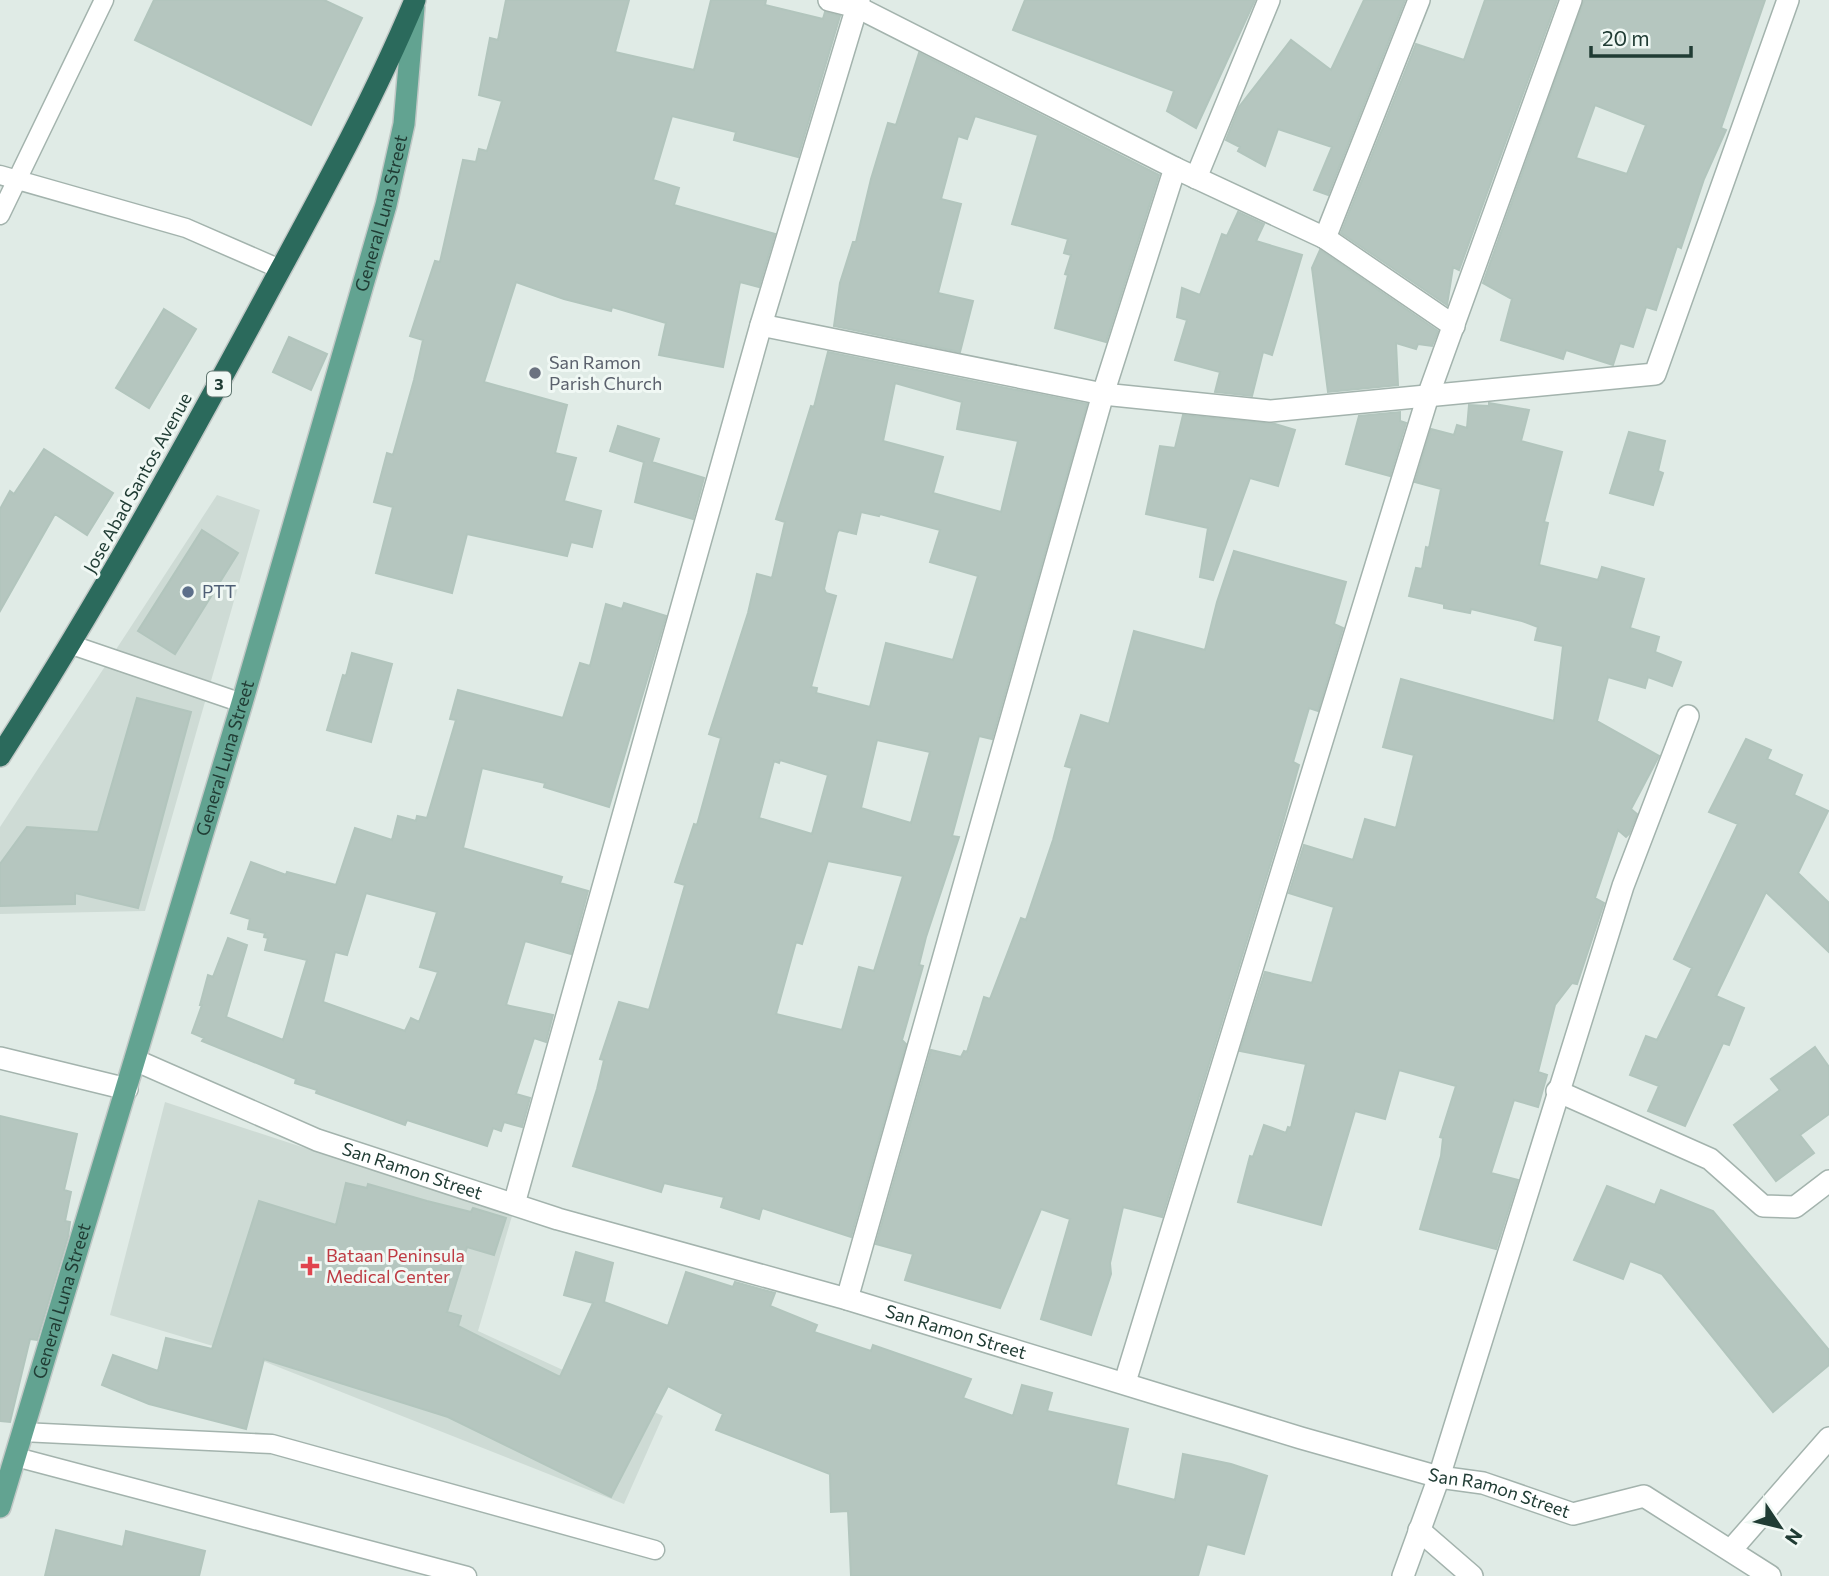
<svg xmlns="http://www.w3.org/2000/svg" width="1829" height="1576" viewBox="0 0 1829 1576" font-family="Commissioner,sans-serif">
<rect width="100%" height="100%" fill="#e0ebe6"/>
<path fill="#cedbd5" d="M217,495L260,510L145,911L0,914V827Z
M165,1102L512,1216L478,1331L663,1416L624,1504L263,1361L110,1315Z"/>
<path fill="#b5c6bf" stroke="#b2c5bd" stroke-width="2" fill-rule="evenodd" d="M154,0H324L362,18L311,125L135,40Z
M506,0H629L615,52L694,70L711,0H766L765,5L823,19L825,12L840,16L798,157L734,140L736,132L672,116L653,180L679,188L674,205L775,234L759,287L740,282L723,367L659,355L666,323L612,307L611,311L564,299L516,282L484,382L567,405L555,453L576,458L564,501L601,511L592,547L571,542L567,556L467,534L452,593L376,573L393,507L374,502L387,453L393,455L414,380L423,340L410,336L435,261L440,262L463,160L476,162L479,149L487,151L502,101L479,95L490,38L498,40Z
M1025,0H1255L1196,128L1167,111L1174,91L1013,30Z
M1364,0H1405L1328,195L1314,190L1332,147L1278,129L1265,166L1238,151L1240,147L1226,140L1239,107L1291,40L1331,70Z
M1485,0H1557L1459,270L1453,267L1447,305L1341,233L1416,44L1464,60Z
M1584,0H1765L1721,128L1726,130L1704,179L1681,248L1677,246L1656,310L1646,307L1633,347L1620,343L1613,365L1566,350L1563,359L1501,340L1512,299L1483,283ZM1595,105L1646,125L1627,174L1576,158Z
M919,53L1159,175L1106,342L1055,328L1068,275L1065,274L1071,255L1064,253L1068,239L1012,224L1038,135L975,116L967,139L958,136L941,199L961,204L938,293L973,301L960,352L834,326L840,283L853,242H856L871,179L888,123L896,125Z
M1238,212L1264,224L1256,241L1302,255L1272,355L1263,352L1252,396L1215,392L1220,372L1175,360L1187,320L1177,317L1182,288L1200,295L1222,234L1227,236Z
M1320,250L1438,331L1432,346L1418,344L1416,349L1396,343L1398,385L1328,392L1312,268Z
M164,309L196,329L149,408L116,388Z
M289,337L327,354L311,390L273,372Z
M828,352L1087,404L992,739L979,736L952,836L959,837L926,937L919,965L923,966L902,1040L906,1044L851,1237L762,1208L759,1219L721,1207L724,1197L664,1183L661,1192L573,1166L597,1089L604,1060L600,1059L619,1002L649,1010L685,885L675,882L694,824L697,825L721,738L709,734L748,613L757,574L772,578L785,522L776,519L811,406L814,407ZM895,383L962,402L957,429L1018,441L1001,512L933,493L943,457L883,441ZM861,512L879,516L880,514L940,530L930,562L978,576L953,660L886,643L870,707L816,693L817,688L811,687L836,596L826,593L824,589L837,533L839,530L856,534ZM877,740L930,752L911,823L861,808ZM780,760L828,775L812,834L759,818L774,761L779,763ZM828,861L903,876L874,971L859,967L842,1030L776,1014L796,942L802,944Z
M1489,403L1529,410L1521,441L1562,452L1544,522L1548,523L1539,565L1598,580L1602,567L1644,579L1630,628L1659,637L1655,652L1681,662L1672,686L1648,677L1645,688L1608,677L1597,721L1659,756L1631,809L1637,814L1629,834L1626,837L1618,830L1595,898L1604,903L1577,984L1572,983L1555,1005L1538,1072L1547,1075L1538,1107L1514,1100L1491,1173L1518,1180L1496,1249L1420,1229L1441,1156L1443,1138L1440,1137L1456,1086L1399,1070L1385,1119L1355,1111L1321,1225L1238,1202L1250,1156L1253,1157L1264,1125L1286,1133L1288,1127L1291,1128L1306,1064L1240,1051L1265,972L1312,983L1334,907L1289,893L1304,845L1353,860L1365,819L1396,828L1414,755L1383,747L1401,679L1554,721L1563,646L1535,640L1538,627L1522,621L1471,609L1470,613L1444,608V604L1409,596L1416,568L1422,569L1426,547L1429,548L1441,489L1415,482L1431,429L1454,435L1457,425L1467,428L1469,405L1489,406Z
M1400,412V421L1406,423L1390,476L1346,464L1359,416Z
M1183,415L1275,424L1295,430L1278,486L1250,478L1213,580L1200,577L1208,528L1146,514L1160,446L1175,448Z
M618,426L659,439L652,462L704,478L693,519L635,502L644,462L610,451Z
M1629,432L1665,441L1658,471L1663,473L1653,505L1610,493Z
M44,449L113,493L87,535L55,514L0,611V509L10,491L14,494Z
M202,530L238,553L175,654L138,631Z
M1234,551L1346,582L1334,624L1343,628L1318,711L1309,708L1293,762L1299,765L1281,829L1162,1217L1123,1207L1110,1263L1111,1274L1091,1335L1041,1319L1070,1219L1041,1209L1000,1308L905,1280L913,1254L876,1244L931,1050L961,1057L964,1051L967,1052L984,997L990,999L1021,918L1026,920L1053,840L1072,768L1065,766L1081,715L1109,724L1134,631L1205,650L1217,602Z
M624,603L666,616L609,807L544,787L545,783L482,768L463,848L562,877L560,883L588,891L571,954L525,941L506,1005L553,1015L546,1042L534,1038L516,1094L530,1098L522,1127L504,1122L501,1131L493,1128L487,1146L407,1120L405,1125L316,1093L317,1090L295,1083L296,1079L202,1041L204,1038L192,1033L202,1005H200L208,975L213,977L228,938L247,945L226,1017L283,1040L307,960L265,950L268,938L264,937L265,933L248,929L250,919L231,913L251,862L286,875L287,872L336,885L355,828L392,840L398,816L416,821L417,816L427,818L456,720L450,719L458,690L563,718L580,663L590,666L606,604L622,609ZM366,893L437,912L420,967L438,972L419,1022L411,1018L405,1031L323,1002L335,952L347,955Z
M352,653L392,664L371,742L327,730L343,675L346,676Z
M137,698L191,712L138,908L75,893V904L0,906V864L27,827L98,832Z
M1746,739L1771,750L1767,759L1802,775L1794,795L1828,811L1798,873L1829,903V952L1766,892L1716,996L1744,1008L1729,1045L1723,1043L1685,1126L1648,1111L1659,1086L1630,1075L1646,1036L1657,1040L1692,968L1674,959L1738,824L1709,812Z
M1815,1047L1829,1067V1114L1800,1135L1814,1153L1776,1181L1734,1125L1780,1090L1771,1079Z
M0,1116L77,1134L64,1190L71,1192L65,1221L70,1222L68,1237L37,1340L30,1339L10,1422L0,1421Z
M346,1183L367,1188L368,1184L427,1201L471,1212L473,1208L506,1218L494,1255L467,1247L447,1312L461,1316L458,1326L560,1377L593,1303L564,1295L576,1252L613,1263L604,1302L668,1326L686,1272L733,1287L735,1282L775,1293L770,1306L817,1325L814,1332L871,1351L873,1345L971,1379L963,1398L1013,1416L1022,1385L1052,1393L1047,1411L1128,1429L1116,1485L1175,1500L1183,1454L1231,1464L1267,1476L1244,1554L1207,1544L1198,1576H851L848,1511L831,1512L830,1474L716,1430L723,1414L668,1386L611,1497L448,1417L264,1359L246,1429L149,1404L102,1385L113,1355L158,1371L166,1338L212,1349L259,1201L336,1225Z
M1607,1186L1655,1205L1661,1190L1713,1211L1829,1350V1365L1773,1412L1662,1274L1630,1261L1623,1279L1574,1260Z
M56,1530L123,1547L126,1531L205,1551L199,1576H45Z"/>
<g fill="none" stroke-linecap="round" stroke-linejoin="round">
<defs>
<path id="lane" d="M0,175L186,228L280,269
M0,215L104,0
M72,645L242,703
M22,1432L272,1444L655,1550
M16,1457L467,1576"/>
<g id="street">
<path d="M829,0L857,7L1175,168L1325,238L1454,326"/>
<path d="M1196,178L1269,0"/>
<path d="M1325,238L1419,0"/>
<path d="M761,325L1103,394L1270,411L1655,374L1788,0"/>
<path d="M0,1058L127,1089"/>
<path id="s1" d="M135,1060L317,1140L558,1219L847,1299L1301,1438L1439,1477L1483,1483L1573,1514L1644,1496L1770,1576"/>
<path d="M1557,1091L1710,1159L1763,1206L1795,1207L1829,1181"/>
<path d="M514,1204L761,325L859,0"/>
<path d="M847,1299L1103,394L1175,168"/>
<path d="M1125,1382L1428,396L1571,0"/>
<path d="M1419,1530L1472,1576"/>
<path d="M1731,1550L1829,1438"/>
<path d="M1403,1576L1439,1477L1623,886L1688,716"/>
</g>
<g id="primary">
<path id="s2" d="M0,1507L242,703L386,205L404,124L414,7"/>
</g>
<path id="highway" d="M0,756C96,607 181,454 265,298C318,200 372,103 415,0"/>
</defs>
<use href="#lane" stroke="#a3b3ad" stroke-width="21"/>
<use href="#street" stroke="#a3b3ad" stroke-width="24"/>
<use href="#primary" stroke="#c1c8c6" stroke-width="24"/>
<use href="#highway" stroke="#c1c8c6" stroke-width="24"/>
<use href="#lane" stroke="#fff" stroke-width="18"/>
<use href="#street" stroke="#fff" stroke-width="21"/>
<use href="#primary" stroke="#62a391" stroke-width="21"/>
<use href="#highway" stroke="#2b6a5c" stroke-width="21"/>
</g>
<circle fill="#6b7280" stroke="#f0f8f4" stroke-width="2.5" cx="535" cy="373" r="7"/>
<circle fill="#5c6f8a" stroke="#f0f8f4" stroke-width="2.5" cx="188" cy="592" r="7"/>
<path fill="#e0444e" stroke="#f0f8f4" stroke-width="2.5" d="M306.5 1255.5h7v7h7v7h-7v7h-7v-7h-7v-7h7z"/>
<g text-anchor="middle" stroke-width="6" stroke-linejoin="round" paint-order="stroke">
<rect fill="#f0f8f4" stroke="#5e746e" stroke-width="2" x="207" y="371.5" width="24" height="25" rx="5"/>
<g font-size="16" font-weight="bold" fill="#203c34">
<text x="219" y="390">3</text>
</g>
<g font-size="18" fill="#203c34" stroke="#f0f8f4">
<text dy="6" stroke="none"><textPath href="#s2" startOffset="1349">General Luna Street</textPath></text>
<text transform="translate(138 483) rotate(-61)" y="6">Jose Abad Santos Avenue</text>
<text dy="6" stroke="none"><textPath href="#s2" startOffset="782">General Luna Street</textPath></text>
<text dy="6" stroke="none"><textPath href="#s1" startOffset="299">San Ramon Street</textPath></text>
<text dy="6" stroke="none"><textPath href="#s2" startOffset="215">General Luna Street</textPath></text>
<text dy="6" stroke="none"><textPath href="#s1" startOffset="866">San Ramon Street</textPath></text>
<text dy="6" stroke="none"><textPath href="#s1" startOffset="1433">San Ramon Street</textPath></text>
</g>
<g font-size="18" fill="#5b616d" stroke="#f0f8f4" text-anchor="start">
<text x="549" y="369">San Ramon<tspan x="549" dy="21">Parish Church</tspan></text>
</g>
<g font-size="18" fill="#4e5e75" stroke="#f0f8f4" text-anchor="start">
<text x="202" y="598">PTT</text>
</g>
<g font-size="18" fill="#be3a42" stroke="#f0f8f4" text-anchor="start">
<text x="326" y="1262">Bataan Peninsula<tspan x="326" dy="21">Medical Center</tspan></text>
</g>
</g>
<g transform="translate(1780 1527) rotate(125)" stroke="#f0f8f4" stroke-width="5" paint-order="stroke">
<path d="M0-5L12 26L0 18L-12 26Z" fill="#203c34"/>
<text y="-10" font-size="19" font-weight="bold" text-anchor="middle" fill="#203c34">N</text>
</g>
<path d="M1591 46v10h100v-10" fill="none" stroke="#203c34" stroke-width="3.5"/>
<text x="1602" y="46" font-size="21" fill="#203c34" stroke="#f0f8f4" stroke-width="5" paint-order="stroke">20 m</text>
</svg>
